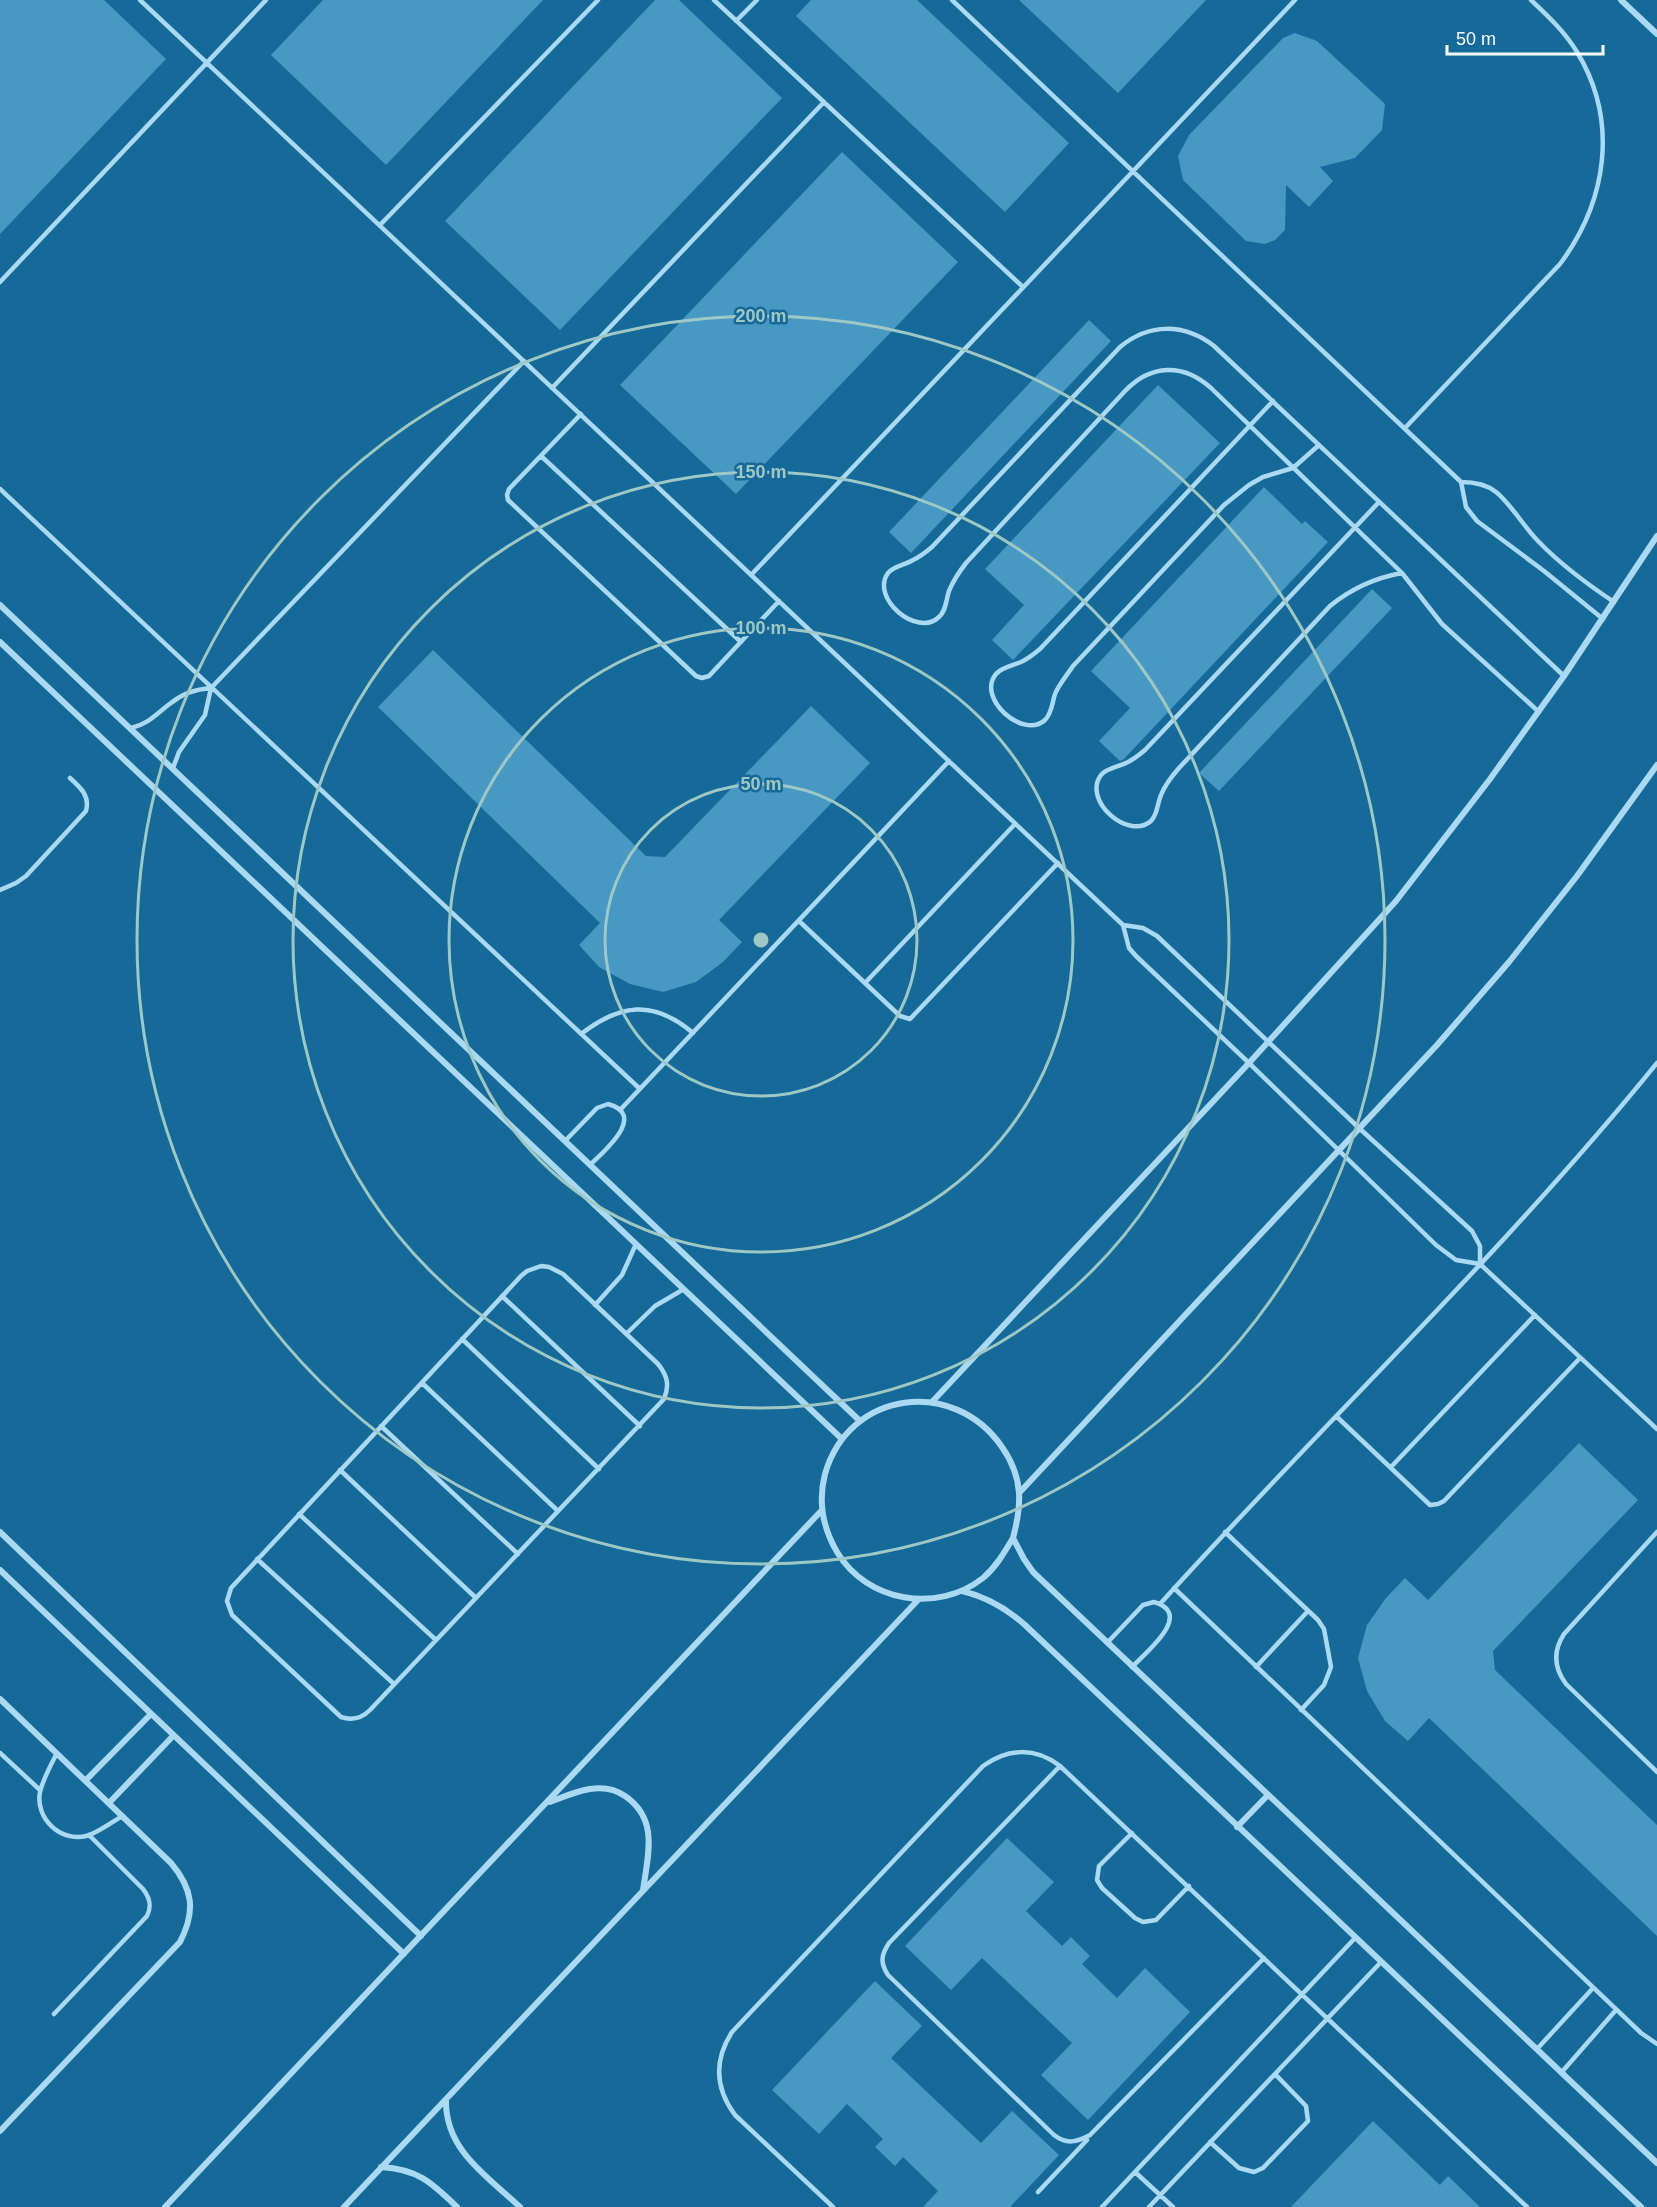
<svg xmlns="http://www.w3.org/2000/svg" width="1657" height="2207" viewBox="0 0 1657 2207" font-family="Arial,sans-serif">
<rect width="100%" height="100%" fill="#166a9a"/>
<path fill="#4798c3" d="M0,0H104L166,59L0,234Z
M323,0H543L386,165L271,55Z
M655,0H679L782,98L560,330L445,221Z
M811,0H917L1069,143L1005,212L796,16Z
M1019,0H1206L1118,93Z
M1295,33L1317,41L1385,104L1382,130L1355,158L1320,167L1333,181L1309,207L1286,185L1285,230L1275,240L1265,244L1246,241L1183,180L1178,156L1189,135L1283,38Z
M842,152L958,262L736,494L620,385Z
M1089,320L1111,341L911,553L889,532Z
M1158,385L1220,443L1013,660L992,640L1024,605L985,569Z
M1264,487L1302,524L1305,521L1328,542L1124,759L1120,761L1099,741L1130,708L1091,671Z
M1372,589L1392,608L1219,791L1199,773Z
M433,650L646,856L665,857L811,706L870,763L719,920L742,942L723,962L696,982L663,992L630,984L599,967L579,945L600,923L378,707Z
M1579,1443L1638,1500L1493,1651L1495,1670L1657,1825V1936L1429,1718L1408,1741L1385,1721L1367,1691L1358,1658L1367,1625L1386,1598L1405,1578L1428,1600Z
M1007,1838L1054,1882L1026,1911L1062,1946L1071,1937L1090,1956L1082,1964L1117,1998L1145,1968L1190,2012L1088,2120L1041,2075L1072,2043L982,1958L951,1990L905,1946Z
M875,1981L922,2026L891,2058L981,2143L1012,2111L1059,2155L1010,2207H923L938,2191L903,2157L895,2166L875,2147L883,2139L847,2104L819,2134L772,2090Z
M1373,2121L1440,2185L1448,2176L1480,2207H1291Z"/>
<g fill="none" stroke-linecap="round" stroke-linejoin="round">
<path stroke="#abd9f2" stroke-width="4.5" d="M140,0L1123,925L1129,948L1136,956L1249,1063L1436,1245L1456,1260L1480,1264L1657,1429
M714,0L1023,287
M952,0L1461,482C1474,482 1486,484 1496,492C1511,504 1524,527 1538,541C1561,565 1587,584 1614,602
M736,21L757,0
M380,225L598,0
M0,282L266,0
M552,388L824,102
M1273,401L1040,649C1034,654 1028,659 1021,662C1012,666 1002,667 996,674C976,698 1023,740 1045,720C1052,713 1052,703 1055,694C1059,684 1067,675 1073,666L1224,505L1249,485L1263,477L1293,468L1319,445
M581,414L509,489L507,495L508,500L696,676L702,678L709,676L779,601
M1405,428L1560,264C1607,201 1619,121 1577,52C1565,32 1548,16 1531,0
M541,456L741,642
M1461,482L1466,507L1477,521L1544,571L1603,619
M0,489L640,1089
M1379,502L1145,750C1139,755 1133,760 1126,763C1118,767 1107,768 1101,775C1082,800 1128,841 1151,821C1158,814 1157,804 1161,795C1165,785 1172,776 1179,768L1330,606C1352,588 1374,578 1402,573
M751,575L1295,0
M1539,712L1442,624L1402,573L1211,388C1183,363 1151,364 1125,391L966,563C959,572 953,581 949,591C946,600 946,611 939,617C917,638 870,598 888,573C894,566 905,565 913,560C920,557 926,552 932,547L1120,347C1149,323 1184,323 1214,346L1564,676
M131,728C149,724 157,713 171,703C183,693 197,689 211,688
M173,768L179,752L205,715L211,688L524,361
M0,890L16,883L26,876L86,811C90,796 81,788 70,778
M799,921L900,1016L910,1019L1058,863
M1123,925L1143,928L1157,936L1359,1128L1472,1231L1480,1246V1262
M865,983L1015,824
M581,1034C620,1004 653,999 693,1033
M620,1110L949,761
M565,1141L597,1108L608,1104C648,1115 603,1152 590,1165
M541,1266L549,1267L563,1274L658,1364C667,1375 670,1385 664,1399L370,1710C362,1718 353,1721 341,1717L232,1615L227,1601L231,1588L521,1276L527,1271Z
M502,1296L640,1426
M595,1305L622,1275L636,1244
M626,1334L655,1306L684,1289
M462,1339L599,1469
M422,1383L558,1511
M1336,1416L1430,1505L1438,1504L1444,1501L1580,1358
M381,1426L518,1554
M1391,1467L1535,1315
M340,1470L476,1598
M299,1514L436,1640
M1225,1532L1318,1620L1324,1629L1331,1667L1324,1685L1301,1710
M1657,1532L1564,1634C1553,1651 1554,1668 1566,1684L1657,1772
M257,1559L394,1684
M1174,1588L1641,2033L1657,2044
M1160,1604C1324,1422 1503,1253 1657,1063
M1107,1643L1143,1605L1154,1602C1195,1614 1145,1653 1132,1667
M1256,1667L1308,1611
M0,1753L40,1790
M57,1753C51,1765 43,1779 40,1792C35,1818 60,1842 86,1836C98,1833 111,1822 123,1816
M1060,1766L889,1943C881,1955 880,1963 888,1975L1054,2135C1067,2145 1077,2142 1090,2135L1264,1958
M1132,1833L1099,1866L1097,1880L1102,1888L1135,1918L1143,1922L1156,1920L1189,1886
M54,2014L147,1916C152,1906 150,1898 143,1889L89,1835
M1537,2049L1593,1988
M1561,2073L1616,2010
M1210,2142L1239,2168L1254,2172L1263,2168L1308,2121L1306,2106L1275,2074
M1135,2172L1173,2207
M1038,2192L1087,2140
M833,2207L735,2115C715,2088 714,2060 732,2032L983,1766C1008,1748 1035,1747 1060,1766L1527,2207
M1102,2207L1355,1938
M1149,2207L1381,1962"/>
<path stroke="#abd9f2" stroke-width="6" d="M1621,0L1657,34
M0,605L860,1421
M0,642L842,1439
M932,1402L1249,1063L1396,901L1490,779L1564,676L1657,536
M1020,1492L1437,1045L1509,962L1577,876L1657,765
M0,1532L421,1936
M1013,1538C1004,1553 996,1567 983,1578C937,1614 867,1602 837,1552C823,1528 818,1501 825,1474C849,1390 954,1377 1002,1447C1011,1460 1018,1477 1019,1493C1020,1509 1017,1523 1013,1538L1024,1559L1033,1572L1657,2163
M0,1570L404,1954
M962,1591C987,1597 1006,1608 1025,1625L1641,2207
M0,1699L171,1863C193,1889 196,1911 180,1942L0,2131
M86,1780L150,1715
M550,1802C563,1797 577,1791 590,1789C602,1787 615,1789 625,1796C659,1819 648,1855 643,1890
M109,1803L173,1736
M1237,1827L1268,1795
M446,2100C445,2150 487,2176 520,2207
M381,2167C418,2169 432,2183 457,2207
M165,2207L822,1510
M344,2207L918,1600"/>
</g>
<g fill="none" stroke="#9fc8c5" stroke-width="3">
<circle cx="761" cy="940" r="156"/>
<circle cx="761" cy="940" r="312"/>
<circle cx="761" cy="940" r="468"/>
<circle cx="761" cy="940" r="624"/>
</g>
<circle cx="761" cy="940" r="9" fill="#9fc8c5" stroke="#166a9a" stroke-width="3"/>
<g font-size="18" text-anchor="middle" font-weight="bold" fill="#9fc8c5" stroke="#166a9a" stroke-width="5" stroke-linejoin="round" paint-order="stroke">
<text x="761" y="322">200 m</text>
<text x="761" y="478">150 m</text>
<text x="761" y="634">100 m</text>
<text x="761" y="790">50 m</text>
</g>
<path d="M1447 45v9h156v-9" fill="none" stroke="#ffffff" stroke-width="3"/>
<text x="1456" y="45" font-size="18" fill="#ffffff" stroke="#166a9a" stroke-width="4.5" paint-order="stroke">50 m</text>
</svg>
